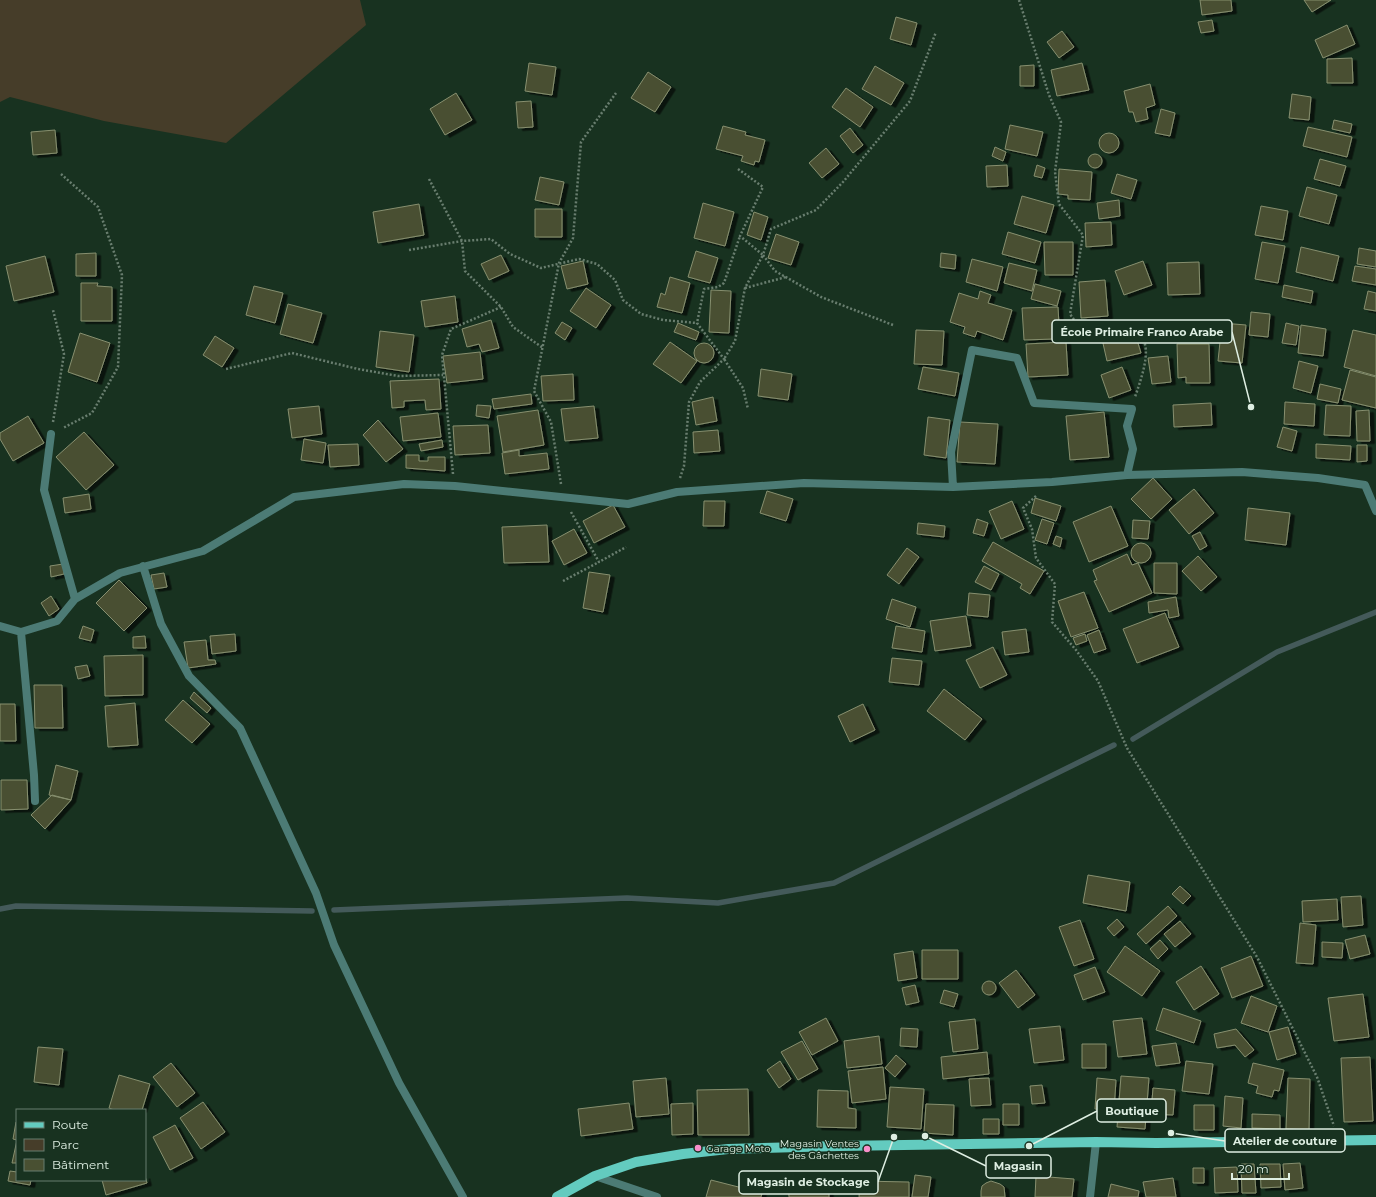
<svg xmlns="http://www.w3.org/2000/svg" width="1376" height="1197" viewBox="0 0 1376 1197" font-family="Montserrat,sans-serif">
<defs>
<filter id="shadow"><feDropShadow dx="4.5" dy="2.5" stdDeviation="0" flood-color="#0009"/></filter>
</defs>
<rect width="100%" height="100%" fill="#183220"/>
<path fill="#463d29" d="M0,0H360L366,25L226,143L104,121L10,97L0,102Z"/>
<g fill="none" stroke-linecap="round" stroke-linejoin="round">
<path stroke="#445a5a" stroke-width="5.5" d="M1133,739L1277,652L1376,612
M0,909L16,906L312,911
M334,910L627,898L718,903L834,883L1114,745"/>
</g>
<path fill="#495032" stroke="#878f6f" filter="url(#shadow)" d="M1200,0H1231L1232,11L1202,15Z
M1304,0H1331L1312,12Z
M896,17L917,23L911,45L890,39Z
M1212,20L1214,31L1201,33L1198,22Z
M1347,25L1355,44L1323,58L1315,40Z
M1062,31L1074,47L1059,58L1047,42Z
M1352,58L1353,83H1327V59Z
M529,63L556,67L552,95L525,91Z
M1082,63L1089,90L1057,96L1051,70Z
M1034,65V86H1020V66Z
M875,66L904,83L891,105L862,89Z
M648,72L671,87L655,112L631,98Z
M1150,84L1155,105L1146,108L1148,119L1136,122L1133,112H1129L1124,91Z
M846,88L873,107L860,127L832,107Z
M456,93L472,120L445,135L430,109Z
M1292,94L1311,97L1309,120L1289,118Z
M531,101L533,127L518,128L516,102Z
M1161,109L1175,113L1170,136L1155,133Z
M1334,120L1352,124L1350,133L1332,129Z
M1010,125L1043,132L1037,156L1005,149Z
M723,126L746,132L745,135L765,140L759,162L755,161L754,165L741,161L743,156L716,149Z
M1308,127L1352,137L1347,157L1303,146Z
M850,128L863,145L853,153L840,136Z
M55,130L57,153L33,155L31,132Z
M1099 143a10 10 0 1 1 20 0a10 10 0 1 1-20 0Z
M995,147L1006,152L1003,161L992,156Z
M826,148L839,164L822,178L809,163Z
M1088 161a7 7 0 1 1 14 0a7 7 0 1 1-14 0Z
M1320,159L1346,166L1340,186L1314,179Z
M1007,165L1008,186L987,187L986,166Z
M1037,165L1045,168L1042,178L1034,176Z
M1059,169L1092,172L1090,200L1068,199V195L1058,194Z
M1117,174L1137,180L1131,199L1111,193Z
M540,177L564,182L559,205L535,200Z
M1307,187L1337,195L1329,224L1299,216Z
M1022,196L1054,205L1046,233L1014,224Z
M1119,200L1120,216L1099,219L1097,203Z
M703,203L734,212L725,246L694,238Z
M419,204L424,235L378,243L373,212Z
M1261,206L1288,211L1283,240L1255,235Z
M535,209H562V237H535Z
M754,212L768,217L761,240L747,235Z
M1111,222L1112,245L1086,247L1085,223Z
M1008,232L1041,242L1035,263L1002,254Z
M776,234L799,242L791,265L768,258Z
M1044,242H1073V275H1045Z
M1262,242L1285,246L1278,283L1255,279Z
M1301,247L1339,256L1333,281L1296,272Z
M1359,248L1376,251V267L1357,264Z
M696,251L718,258L710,283L688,277Z
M96,253V276H76V254Z
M941,253L956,255L955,269L940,267Z
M501,255L509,271L489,280L481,264Z
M45,256L54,292L14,301L6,266Z
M972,259L1003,267L997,291L966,282Z
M583,261L588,284L567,289L561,266Z
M1143,261L1152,285L1124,295L1115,271Z
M1199,262L1200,294L1168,295L1167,263Z
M1009,263L1037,270L1032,291L1004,283Z
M1355,266L1376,269V285L1352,281Z
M670,277L690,283L682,313L657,307L661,293L665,295Z
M1105,280L1108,316L1081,318L1079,282Z
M81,283H98L97,286L112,287V321H81Z
M1035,284L1061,291L1057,306L1031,299Z
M1284,285L1313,291L1311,303L1282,297Z
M254,286L283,293L275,323L246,315Z
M586,288L611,305L596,328L570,311Z
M711,290L731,291L729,333L709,332Z
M980,291L991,295L988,303L1012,310L1003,340L977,331L975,337L963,333L965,327L950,322L959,293L978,299Z
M1368,291L1376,293V311L1364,309Z
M455,296L458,322L425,327L421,301Z
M288,304L322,313L313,343L280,334Z
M1058,307L1059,325L1053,326L1054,339L1024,340L1022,308Z
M1251,312L1270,314L1268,337L1249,335Z
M491,320L499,348L482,352L479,344L467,347L462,329Z
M562,322L572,328L565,340L555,333Z
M678,323L699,332L696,340L674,332Z
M1222,323L1246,325L1242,363L1218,361Z
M1286,323L1299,326L1296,345L1282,343Z
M1301,325L1326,329L1323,356L1298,353Z
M916,330L944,331L942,365L914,364Z
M1353,330L1376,335V376L1344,367Z
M380,331L414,335L409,372L376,367Z
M1129,332L1132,341L1137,340L1141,353L1107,361L1102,339Z
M80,333L110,343L97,382L68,372Z
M215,336L234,348L222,367L203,355Z
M670,342L697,361L681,383L653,364Z
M1066,342L1068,375L1028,377L1026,344Z
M694 353a10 10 0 1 1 20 0a10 10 0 1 1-20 0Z
M1177,344H1209L1210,383H1186V377L1178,378Z
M480,352L483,379L447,383L443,356Z
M1168,356L1171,382L1152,384L1148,358Z
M1299,361L1318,366L1311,393L1293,388Z
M923,367L959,373L955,396L918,389Z
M1122,367L1131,390L1109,398L1101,375Z
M761,369L792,374L788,400L758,396Z
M1350,370L1376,377V408L1342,400Z
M573,374L574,400L543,401L541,376Z
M439,379L441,409L426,410L425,400L404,401V407L392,408L390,381Z
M1320,384L1341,389L1338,403L1317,399Z
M531,394L532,404L494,409L492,399Z
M713,397L717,421L696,425L692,402Z
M1285,402L1315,404L1314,426L1284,424Z
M1211,403L1212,425L1174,427L1173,405Z
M477,405L491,406L489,418L476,416Z
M1326,405L1351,406L1350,436L1324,435Z
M319,406L322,434L292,438L288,409Z
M594,406L598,438L565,441L561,409Z
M538,410L544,445L503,452L497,416Z
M1369,410L1370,441H1357L1356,411Z
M1104,412L1109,457L1070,460L1066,416Z
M438,413L441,437L403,441L400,417Z
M28,416L44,443L13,461L0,439V433Z
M928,417L950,420L946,458L924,455Z
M378,420L403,449L386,462L363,435Z
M960,422L998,424L995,464L957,462Z
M488,425L490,453L455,455L453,426Z
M1283,427L1297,431L1292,451L1277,447Z
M718,430L720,451L694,453L693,432Z
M84,432L114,465L86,490L56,457Z
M304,439L326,443L323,463L301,460Z
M442,440L443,447L421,451L419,444Z
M358,444L359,465L330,467L328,445Z
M1316,444L1351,446L1350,460L1316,458Z
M1357,445H1367V461L1357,462Z
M519,450V456L547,453L549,469L505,474L502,453Z
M406,455H419V461H428V457H445V471L406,468Z
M1153,478L1172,499L1151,519L1131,499Z
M1194,489L1214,513L1189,534L1169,510Z
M767,491L793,499L786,521L760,513Z
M89,494L91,509L65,513L63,498Z
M1035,498L1061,506L1056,521L1031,513Z
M704,501H725L724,526H703Z
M1012,501L1024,529L1001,539L989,511Z
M613,505L625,527L594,543L583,521Z
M1111,506L1128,546L1089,562L1073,522Z
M1248,508L1290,513L1286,545L1245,540Z
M977,519L988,523L984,536L973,533Z
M1042,519L1054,523L1047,544L1035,540Z
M1133,520L1150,521L1148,539L1132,538Z
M918,523L945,526L944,537L917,534Z
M547,525L549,562L504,563L502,527Z
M574,529L587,553L564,565L552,541Z
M1200,532L1207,546L1200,550L1192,536Z
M1056,536L1062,538L1060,547L1053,544Z
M993,542L1044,571L1030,594L1020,588L1022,584L982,561Z
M1131 553a10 10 0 1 1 20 0a10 10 0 1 1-20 0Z
M907,548L919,557L899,584L887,575Z
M1127,554L1132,565L1138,563L1152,593L1109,612L1094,581L1097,580L1093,570Z
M1198,556L1217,577L1201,591L1182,571Z
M1154,563H1177V594L1154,593Z
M63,564L64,574L51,577L50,566Z
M984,566L999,574L991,590L975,582Z
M589,572L610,575L603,612L583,608Z
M164,573L167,587L154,589L151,575Z
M119,580L147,608L124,631L96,603Z
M1084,592L1098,628L1071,637L1058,601Z
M969,593L990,595L988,617L967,615Z
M51,596L59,609L49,616L41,603Z
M1176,597L1179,616L1169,618L1168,610L1149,613L1148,602Z
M892,599L916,607L910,627L886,619Z
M1165,613L1179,647L1137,663L1123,629Z
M966,616L971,646L935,651L930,621Z
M83,626L94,630L91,641L79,638Z
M896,626L925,631L922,652L892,648Z
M1026,629L1029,652L1005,655L1002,632Z
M1099,630L1106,649L1094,653L1087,635Z
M235,634L236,651L212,654L210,636Z
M1085,634L1087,641L1076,645L1073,638Z
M145,636L146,648H133V637Z
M206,640L208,660H215L216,664L188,668L184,642Z
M993,647L1007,675L980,688L966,660Z
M143,655V695L105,696L104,656Z
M892,658L922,661L919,685L889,682Z
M87,665L90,676L78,679L75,667Z
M34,685H62L63,728H35Z
M944,689L982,719L965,740L927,711Z
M194,692L211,708L207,713L190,698Z
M183,700L210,724L192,743L165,720Z
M135,703L138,745L108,747L105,706Z
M0,704H15L16,741H0Z
M863,704L875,730L850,742L838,716Z
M56,765L78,771L71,800L49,795Z
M1,780H27L28,809L1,810Z
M52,795L71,800L45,829L31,815Z
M1088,875L1130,882L1126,911L1083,903Z
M1180,886L1191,896L1183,904L1172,894Z
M1361,896L1363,925L1343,927L1341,897Z
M1337,899L1338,920L1303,922L1302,901Z
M1168,906L1177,916L1146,944L1137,934Z
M1117,919L1124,927L1114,936L1107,928Z
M1080,920L1094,959L1074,966L1059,927Z
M1180,921L1191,934L1175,947L1164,934Z
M1300,923L1316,925L1313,964L1296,963Z
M1365,935L1370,954L1350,959L1345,940Z
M1160,940L1168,949L1158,959L1150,949Z
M1322,942L1343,943L1342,958L1322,957Z
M1125,946L1160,971L1142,996L1107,972Z
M922,950H958V979H922Z
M913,951L917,978L898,981L894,954Z
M1251,956L1263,986L1232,998L1221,968Z
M1201,966L1219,994L1194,1010L1176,982Z
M1095,967L1105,992L1083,1000L1074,975Z
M1016,970L1035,995L1018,1008L999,983Z
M982 988a7 7 0 1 1 14 0a7 7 0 1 1-14 0Z
M915,985L919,1002L906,1005L902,988Z
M944,990L958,994L954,1007L940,1003Z
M1363,994L1369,1037L1334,1041L1328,998Z
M1251,996L1277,1006L1268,1032L1241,1023Z
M1163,1008L1201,1021L1194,1043L1156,1030Z
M826,1018L838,1041L812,1055L799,1032Z
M1142,1018L1147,1054L1118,1057L1113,1021Z
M975,1019L978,1049L953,1052L949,1022Z
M1060,1026L1064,1060L1034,1063L1029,1029Z
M1288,1027L1296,1054L1277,1060L1269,1032Z
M901,1028L918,1029L917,1047L900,1046Z
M1236,1029L1254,1050L1245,1057L1235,1045L1217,1048L1214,1034Z
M879,1036L882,1064L847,1068L844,1041Z
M802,1041L818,1069L798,1080L781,1052Z
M1176,1043L1180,1063L1156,1066L1152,1046Z
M1082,1044H1106V1068H1082Z
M38,1047L63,1049L59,1085L34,1082Z
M987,1052L989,1074L943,1079L941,1057Z
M896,1055L906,1064L895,1077L885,1068Z
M1370,1057L1373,1121L1344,1122L1341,1058Z
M780,1061L791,1079L779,1088L767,1070Z
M1186,1061L1213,1064L1209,1094L1182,1091Z
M171,1063L195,1093L177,1107L153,1077Z
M1253,1063L1284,1070L1279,1091L1274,1090L1272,1097L1256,1093L1258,1086L1248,1083Z
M883,1067L886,1099L852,1103L848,1071Z
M119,1075L150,1084L142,1110H114L109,1108Z
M1121,1076L1149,1078L1145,1129L1117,1127Z
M666,1078L669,1114L636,1117L633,1081Z
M989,1078L991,1105L971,1106L969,1079Z
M1097,1078L1116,1080L1114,1111L1095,1109Z
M1288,1078L1310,1079L1309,1130L1286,1129Z
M1042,1085L1045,1103L1032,1104L1030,1086Z
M890,1087L924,1089L921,1129L887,1127Z
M1153,1088L1175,1090L1173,1115L1151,1114Z
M748,1089L749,1135H698L697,1090Z
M818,1090L848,1091V1108L856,1109V1128L817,1127Z
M1225,1096L1243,1098L1241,1128L1223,1126Z
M203,1102L225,1132L201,1149L180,1118Z
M629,1103L633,1129L581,1136L578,1109Z
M693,1103V1134L672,1135L671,1104Z
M926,1104L954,1105L953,1135L924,1133Z
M1003,1104H1019V1125H1003Z
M1194,1105H1214V1130H1194Z
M1252,1114L1280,1115V1129L1252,1128Z
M983,1119H999V1134H983Z
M16,1122H17V1140L13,1139Z
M175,1125L193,1158L170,1170L153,1137Z
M17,1140V1163H12Z
M1300,1163L1303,1188L1285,1190L1283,1164Z
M1241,1164H1254L1256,1193H1242Z
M1260,1164H1280L1281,1187L1261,1188Z
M1237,1167L1238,1192L1215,1193L1214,1168Z
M1193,1168H1204V1183H1193Z
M10,1171L17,1172V1180H31L30,1185L8,1181Z
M915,1175L931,1177L928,1197H912Z
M145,1176L147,1183L106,1195L102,1180H145Z
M1036,1176L1074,1179L1072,1197H1035Z
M1173,1178L1176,1197H1146L1143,1182Z
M788,1179H828L829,1197H789Z
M711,1180L762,1193L761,1197H706Z
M860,1181L909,1182V1197H859Z
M991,1181L1000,1184L1004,1187L1005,1197H981V1191L982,1186L986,1183Z
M1111,1184L1139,1191L1138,1197H1108Z"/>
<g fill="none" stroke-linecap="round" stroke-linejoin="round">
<path stroke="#697e6f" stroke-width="2.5" stroke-dasharray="2 2" stroke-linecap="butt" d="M1019,0L1049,95L1061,122L1055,172L1059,204L1083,235L1070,314L1079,327L1133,329C1136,332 1140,334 1142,338C1152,351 1140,382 1135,397
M738,169L763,187L740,236L763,255L745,288L735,341L724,359L743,388L748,409
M61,174L98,207L122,275L118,367L92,413L63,428
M429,179L462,241L465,271L501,307L513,327L543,348
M409,250L462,241L491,239L510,254L541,268L579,259L597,264L615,280L623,300L641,314L663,320L697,323
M745,288L786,277
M893,325L821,297L775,271L763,255L771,229L816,210L843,182L910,101L936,32
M226,369L292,353L358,369L398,376L443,375
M53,422L64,354L53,310
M453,474L442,355L451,329L501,307
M680,478L684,466L689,402L700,382L724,359L697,323L704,289L718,287L724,283L740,236
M561,484L551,422L534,391L559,263L573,238L581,142L616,93
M1036,496L1023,508L1032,529L1036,558L1055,584L1052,622L1076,650L1098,681L1127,748L1257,957L1317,1077L1334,1126
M571,512L599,562L626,547
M563,581L599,562"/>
<path stroke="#4c7b75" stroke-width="8" d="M51,434L44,490L75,599
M953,487L951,452L972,350L1017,358L1034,403L1132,409L1127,426L1133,449L1127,475
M143,566L161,624L189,676L240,728L316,893L334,945L399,1083L463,1197
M0,626L21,632L57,621L75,599L120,573L203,551L294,497L404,484L455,486L628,504L677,492L804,483L953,487L1052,482L1127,475L1242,472L1318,478L1365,485L1376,511
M21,632L34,775L35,801
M595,1176L657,1197
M1090,1197L1096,1142"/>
<path stroke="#63cbbf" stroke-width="10" d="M557,1197L595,1176L636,1162L683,1154L728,1149L839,1146L1096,1142L1156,1143L1376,1140"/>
</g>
<g fill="#f98fca" stroke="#183220" stroke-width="1.5">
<circle cx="698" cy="1148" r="4"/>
<circle cx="867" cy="1149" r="4"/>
</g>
<g text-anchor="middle" stroke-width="3" stroke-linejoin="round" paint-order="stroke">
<g font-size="10" fill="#deeee2" stroke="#183220" text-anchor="end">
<text x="859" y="1147">Magasin Ventes<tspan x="859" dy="12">des Gâchettes</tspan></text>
<text x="706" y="1152" text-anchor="start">Garage Moto</text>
</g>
</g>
<path fill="none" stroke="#deeee2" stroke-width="1.5" d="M1251 407L1232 332M1029 1146L1097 1111M1171 1133L1225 1141M925 1136L986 1166M894 1137L878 1182"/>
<g fill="#deeee2" stroke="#183220" stroke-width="1.5">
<circle cx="1251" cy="407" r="4"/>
<circle cx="1029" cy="1146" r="4"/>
<circle cx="1171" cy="1133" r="4"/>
<circle cx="925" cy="1136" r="4"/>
<circle cx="894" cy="1137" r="4"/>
</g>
<g fill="#183220" stroke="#deeee2" stroke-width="1.5">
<rect x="1052" y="320" width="180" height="23" rx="4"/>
<rect x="1097" y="1099" width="69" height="23" rx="4"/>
<rect x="1225" y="1129" width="120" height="23" rx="4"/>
<rect x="986" y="1155" width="65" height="23" rx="4"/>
<rect x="739" y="1171" width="139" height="23" rx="4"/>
</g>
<g font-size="11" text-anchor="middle" font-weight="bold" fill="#deeee2">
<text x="1142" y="336">École Primaire Franco Arabe</text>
<text x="1132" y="1115">Boutique</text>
<text x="1285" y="1145">Atelier de couture</text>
<text x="1018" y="1170">Magasin</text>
<text x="808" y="1186">Magasin de Stockage</text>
</g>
<rect x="16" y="1109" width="130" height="72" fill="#183220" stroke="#677d6e"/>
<rect x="24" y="1122" width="20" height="6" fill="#63cbbf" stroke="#677d6e"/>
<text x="52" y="1129" font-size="12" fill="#deeee2">Route</text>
<rect x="24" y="1139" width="20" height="12" fill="#463d29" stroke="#677d6e"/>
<text x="52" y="1149" font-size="12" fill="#deeee2">Parc</text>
<rect x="24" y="1159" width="20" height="12" fill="#495032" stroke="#677d6e"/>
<text x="52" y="1169" font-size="12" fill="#deeee2">Bâtiment</text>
<path d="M1232 1173v6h57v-6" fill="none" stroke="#deeee2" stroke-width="2"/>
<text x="1238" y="1173" font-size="12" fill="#deeee2" stroke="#183220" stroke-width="3" paint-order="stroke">20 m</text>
</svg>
